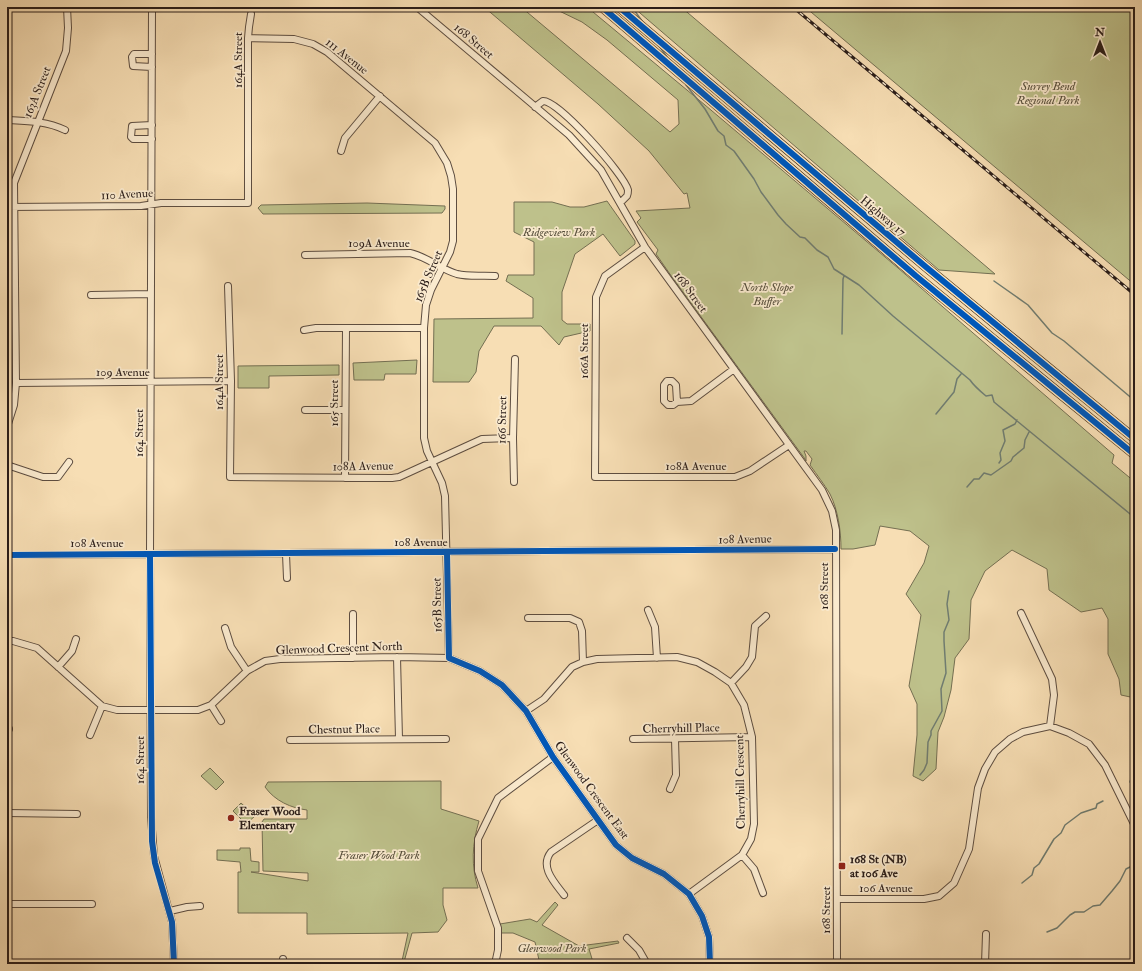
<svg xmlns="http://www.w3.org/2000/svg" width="1142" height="971" viewBox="0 0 1142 971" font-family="'IM FELL Double Pica',serif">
<rect width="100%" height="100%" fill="#f7deb4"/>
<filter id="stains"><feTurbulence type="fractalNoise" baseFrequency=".005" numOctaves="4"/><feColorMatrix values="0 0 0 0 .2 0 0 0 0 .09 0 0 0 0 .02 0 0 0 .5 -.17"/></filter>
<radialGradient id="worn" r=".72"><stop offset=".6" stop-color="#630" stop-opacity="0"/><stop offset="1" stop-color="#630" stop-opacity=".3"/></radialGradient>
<path fill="#bec18b" stroke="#746f52" d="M484,7H521L670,132L679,124L678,100L607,40L582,22L551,7H587L705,105L898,268L1114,455L1112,463L1135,482V698L1121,695L1119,679L1108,654V619L1102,608L1081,612L1049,590L1047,569L1012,550L985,571L971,600L969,639L955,658L951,690L944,717L938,732L936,769L923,781L913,776L917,735V704L909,686L921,615L906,594L924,563L929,546L910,531L880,526L875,545L853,549H841C841,531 838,510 830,494C824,484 817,475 810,465L812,459L806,451H804L806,456V461L805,459L672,277L656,254L658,250L637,222L641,218L636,211L690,208L687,193L684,194L649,151L598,104Z
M633,7H681L995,274L939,270Z
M805,7H1135V285Z
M607,201L635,241V244L620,256L603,234L575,254L562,292V320L567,324H590V331L564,337L559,345L541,326H494L479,351L476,372L469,382H433L434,319L533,318V298L506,281L508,275H534V242L514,232V202H552L570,207H584Z
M367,203L445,206V209L442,213L263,214L258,208L261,205Z
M7,217H14V381H7Z
M417,360L416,374H385L384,380H354L353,363Z
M339,365V375L269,376V388H238V366Z
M210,768L224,782L216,790L201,776Z
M441,781V809L479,821C472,844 471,866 478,888H443V905L447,920L438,932L412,933L404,962L402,961L408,933L307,934V913H238V872H241L240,862L217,860V850H240V848H250L251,861L259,862V872H251L308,881V873L263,871L262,822L264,819H307V810C291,808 275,801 265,787L268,782Z
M241,803L255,816L246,824L233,811Z
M555,902L558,905L542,925L579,946L618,941L619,943L589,949L593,962L595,964H546L539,960L535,942L513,933H501L500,924L530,919L537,922Z"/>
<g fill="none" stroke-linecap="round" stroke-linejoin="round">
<path stroke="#707c70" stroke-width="1.5" d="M632,7L642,21
M660,47L667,57
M686,85L705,109L718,131L724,136L726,145L734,151L754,179L761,192L778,215L786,224L800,237L805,238L817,250L828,257L834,269L859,285L893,316L970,380C974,386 980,391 986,396L992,395L994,402L1135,518
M994,281L1028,305L1052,333L1064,341L1135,401
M842,334L843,279L844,276
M936,414L954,392L957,379L961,374
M999,463L1001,460L1000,453L1005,441L1003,430L1015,424L1017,420
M967,487L974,479H979L984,473L991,475L1011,461L1013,457L1024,448L1025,440L1029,432
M920,775L924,770L927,763L928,742L931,735V731L942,711L941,689L946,673L944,641V632L949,620L947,604L949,591
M1130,782L1132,776L1135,774
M1022,883L1032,875L1034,868L1039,864L1054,839L1061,833L1065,825L1081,813L1096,808L1097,804L1103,801
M1047,932L1057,928L1070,915L1075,912H1084L1093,906L1100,905L1112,891L1120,881L1126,869L1130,867"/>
<defs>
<path id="minor" d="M152,7L150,554L151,817L154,856L172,922L174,964
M417,7L569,135L601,170L645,247L822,490L832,511L836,530L837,964
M248,38L294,39L313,44L327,52L435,143L447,163L451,176L453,189V241L450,252L431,290L426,305L424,328V438L427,451L442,483L445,496L449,658
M152,54H134L132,57L133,66L152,67
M535,107L543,101C558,100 624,174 628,190C628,193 628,194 627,196L620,203
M7,120C27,121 46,121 65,130
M152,139H133L131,137L132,126L152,125
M341,151L345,138L380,96
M7,207L141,206L161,203H248V38L249,27L251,14
M645,247L605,276L596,297L595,477H735L750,471L789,445
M305,255L410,253C428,257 440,269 457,274C469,277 483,275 495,276
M228,286L231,381L230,477L392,478L399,477L423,466L482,439L513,438
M91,295L151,294
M304,330L316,328H424
M16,383L231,381
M677,402L676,385L672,381H667L664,385V401L668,405H673L677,402L691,401L734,369
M305,410H345
M7,427L14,405L16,383L14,183L66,51L68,28L67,7
M7,465L43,477H58L69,462
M345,478L346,328
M514,482L513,438L515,359
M286,554L287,578
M7,555L835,549
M648,610L655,627L657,658
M1021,613L1052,679L1054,695L1050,726
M353,614V658
M528,618H570L579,622L582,631L583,662
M225,628L231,647L247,671
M7,641H13L37,648L102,706L117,710H198L211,705L247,671L265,661L280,659L397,657L449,658L480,671L502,685L526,711L553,757L616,845L632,858L664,874L689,894L702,916L709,937L710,964
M397,657L399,739
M58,667L72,651L76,639
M731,683L746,667L752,657L755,626L766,616
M211,705L221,721
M526,711L544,699L572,667L583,662L597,659L677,657L697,662L715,672L731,683L744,705L752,737L754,824L751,839L742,855L689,894
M7,729H9
M90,735L102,706
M633,739L752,737
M290,740L446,739
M670,789L676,775L675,739
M7,813L77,814
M742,855L754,869L763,893
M564,895C555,883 539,867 551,852L598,820
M837,899H924L939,896L954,883L969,849L978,788L985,769L995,752L1010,739L1023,732L1050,726L1069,733L1089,744L1105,765L1135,826
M7,904H92
M170,911L187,907L200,906
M627,938L639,950L647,964
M283,964V959
M474,964L480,963L484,964
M495,964L498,950V928L478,871V839L498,798L553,757
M985,964L986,934
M1134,964L1135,963"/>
<path id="highway" d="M602,7L916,276L1135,455
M619,7L926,267L1135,439"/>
</defs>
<use href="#minor" stroke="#5d4d40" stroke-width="8"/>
<use href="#highway" stroke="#2a1d19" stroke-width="10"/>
<use href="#minor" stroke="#faeace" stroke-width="6"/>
<use href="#highway" stroke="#ecbf7a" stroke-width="9"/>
<defs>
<path id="rail" d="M793,7L1135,295"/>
</defs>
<use href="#rail" stroke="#2a1d19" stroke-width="3"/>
<use href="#rail" stroke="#faeace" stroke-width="1.5" stroke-dasharray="4.5" stroke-linecap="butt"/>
<defs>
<path id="cycleway" d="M602,7L916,276L1135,455
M619,7L926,267L1135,439
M447,553L449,658L480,671L502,685L526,711L553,757L616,845L632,858L664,874L689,894L702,916L709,937L710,964
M150,554L152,841L155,863L172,922L174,964
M7,555L835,549"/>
</defs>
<use href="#cycleway" stroke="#faeace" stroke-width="8"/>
<use href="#cycleway" stroke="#0057b8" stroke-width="6"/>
</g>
<g fill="#8f2418" stroke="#faeace" stroke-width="1.5">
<circle cx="231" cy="818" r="4"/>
<rect x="838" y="862" width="8" height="8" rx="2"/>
</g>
<g text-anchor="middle" stroke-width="3.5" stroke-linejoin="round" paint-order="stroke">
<g font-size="12" fill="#2a1d19" stroke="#faeace">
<text transform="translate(474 41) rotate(40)" y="4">168 Street</text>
<text transform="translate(347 56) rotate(38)" y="4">111 Avenue</text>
<text transform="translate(238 60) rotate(-90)" y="4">164A Street</text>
<text transform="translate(37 92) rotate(-68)" y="4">163A Street</text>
<text transform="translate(127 194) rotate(-3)" y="4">110 Avenue</text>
<text transform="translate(883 216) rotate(40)" y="4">Highway 17</text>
<text x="379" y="247">109A Avenue</text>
<text transform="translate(428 276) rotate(-67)" y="4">165B Street</text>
<text transform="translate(691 292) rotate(54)" y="4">168 Street</text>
<text transform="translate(584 351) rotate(-90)" y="4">166A Street</text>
<text x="123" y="376">109 Avenue</text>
<text transform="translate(219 382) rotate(-90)" y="4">164A Street</text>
<text transform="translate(334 403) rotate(-90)" y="4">165 Street</text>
<text transform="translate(502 420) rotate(-89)" y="4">166 Street</text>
<text transform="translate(139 433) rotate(-90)" y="4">164 Street</text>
<text transform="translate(363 466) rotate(-1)" y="4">108A Avenue</text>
<text x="696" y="470">108A Avenue</text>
<text transform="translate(745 539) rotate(-1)" y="4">108 Avenue</text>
<text x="421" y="546">108 Avenue</text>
<text x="97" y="547">108 Avenue</text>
<text transform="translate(824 586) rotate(-90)" y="4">168 Street</text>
<text transform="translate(437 605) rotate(-91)" y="4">165B Street</text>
<text transform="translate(339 648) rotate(-2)" y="4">Glenwood Crescent North</text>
<text transform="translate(681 728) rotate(-1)" y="4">Cherryhill Place</text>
<text transform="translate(344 729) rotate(-1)" y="4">Chestnut Place</text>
<text transform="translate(140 760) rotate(-90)" y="4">164 Street</text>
<text transform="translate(740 782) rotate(-91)" y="4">Cherryhill Crescent</text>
<text transform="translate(592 790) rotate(54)" y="4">Glenwood Crescent East</text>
<text x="886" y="892">106 Avenue</text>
<text transform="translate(826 910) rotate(-90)" y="4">168 Street</text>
</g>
<g font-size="12" font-style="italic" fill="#564e3b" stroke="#faeace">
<text x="1048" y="90">Surrey Bend<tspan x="1048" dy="14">Regional Park</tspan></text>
<text x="559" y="236">Ridgeview Park</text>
<text x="767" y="291">North Slope<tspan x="767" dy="14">Buffer</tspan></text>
<text x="379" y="859">Fraser Wood Park</text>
<text x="552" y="952">Glenwood Park</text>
</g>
<g font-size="12" font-weight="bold" fill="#2a1d19" stroke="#faeace" text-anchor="start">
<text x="239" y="815">Fraser Wood<tspan x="239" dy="14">Elementary</tspan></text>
<text x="850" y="863">168 St (NB)<tspan x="850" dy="14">at 106 Ave</tspan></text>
</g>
</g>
<rect width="1142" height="971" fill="none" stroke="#f7deb4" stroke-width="24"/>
<rect x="8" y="8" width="1126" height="955" fill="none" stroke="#2a1d19" stroke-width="2"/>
<rect x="12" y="12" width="1118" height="947" fill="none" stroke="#2a1d19"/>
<g transform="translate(1100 42)" stroke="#faeace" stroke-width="3" paint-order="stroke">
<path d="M0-3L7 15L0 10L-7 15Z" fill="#2a1d19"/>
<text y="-6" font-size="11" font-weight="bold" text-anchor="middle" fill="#2a1d19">N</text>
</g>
<rect width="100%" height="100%" filter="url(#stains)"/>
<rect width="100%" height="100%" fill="url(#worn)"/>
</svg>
